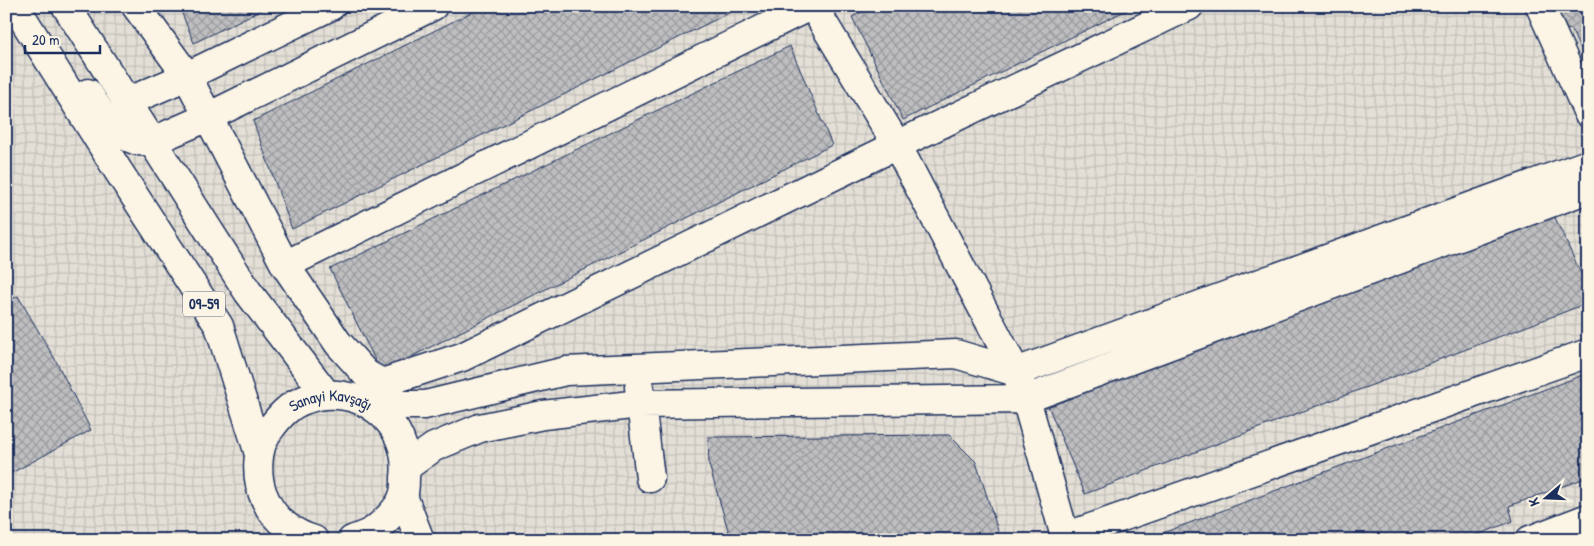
<svg xmlns="http://www.w3.org/2000/svg" width="1594" height="546" viewBox="0 0 1594 546" font-family="'Patrick Hand',sans-serif">
<defs>
<pattern id="industrial-grid" width="8" height="8" patternUnits="userSpaceOnUse" patternTransform="scale(1.25)"><rect width="8" height="8" fill="#e3dfd6"/><path d="M0 4h8M4 0v8" fill="none" stroke="#c2c0ba"/></pattern>
<pattern id="building-cross-hatch" width="8" height="8" patternUnits="userSpaceOnUse" patternTransform="scale(1.25)"><rect width="8" height="8" fill="#bebec0"/><path d="M0 0l8 8M0 8l8-8" fill="none" stroke="#9a9b9f"/></pattern>
</defs>
<rect width="100%" height="100%" fill="#f3ede0"/>
<filter id="ink" filterUnits="userSpaceOnUse"><feTurbulence type="fractalNoise" baseFrequency=".02" numOctaves="2"/><feDisplacementMap in="SourceGraphic" scale="10" xChannelSelector="R" yChannelSelector="G"/><feConvolveMatrix kernelMatrix="1 2 1 2 8 2 1 2 1" color-interpolation-filters="sRGB"/></filter>
<g filter="url(#ink)">
<path fill="url(#industrial-grid)" d="M6,6H1588V540H6Z"/>
<path fill="url(#building-cross-hatch)" stroke="#1b2f5e" d="M179,6H269L194,43Z
M484,6H739V8L292,229L253,121Z
M873,6H1135L903,120L852,17Z
M1556,6H1588V66L1571,29L1567,30Z
M790,46L832,145L381,372L330,269Z
M1553,213L1588,289V303L1085,494L1048,406Z
M18,296L56,361L91,430L6,476V302Z
M1588,373V477L1509,506L1513,521L1465,540H1144Z
M949,435L976,462L1001,540H731L709,465L708,437Z
M1588,535V540H1575Z"/>
<g fill="none" stroke-linecap="round" stroke-linejoin="round">
<defs>
<path id="minor" d="M136,6L187,76L285,265L338,343L366,374L382,383L462,357L897,145L1189,6
M813,6L897,145L1016,372L1026,399L1066,540
M1540,6L1588,113
M127,102L187,76L331,6
M151,142L208,117L433,6
M285,265L810,6
M639,387L650,478
M372,405H425L566,371L956,354L1016,372L1588,164
M406,467L434,447L480,428L543,415L640,404L1026,399L1588,189
M1065,537L1588,353
M1530,540L1588,518"/>
<g id="major">
<path d="M15,6L117,169L219,326L259,454"/>
<path d="M66,6L248,292L326,394"/>
<path d="M88,93C99,111 114,134 135,140C140,142 146,141 151,142"/>
<path d="M403,496L420,540"/>
<path id="s1" d="M314,540C294,534 275,521 266,501C255,480 255,448 270,429C279,417 289,405 304,400C358,380 412,421 405,478C405,484 405,492 403,497C398,509 384,523 373,531C367,535 359,537 352,540"/>
</g>
</defs>
<use href="#minor" stroke="#1b2f5e" stroke-width="31"/>
<use href="#major" stroke="#1b2f5e" stroke-width="31"/>
<use href="#minor" stroke="#fcf5e5" stroke-width="28"/>
<use href="#major" stroke="#fcf5e5" stroke-width="28"/>
</g>
</g>
<g text-anchor="middle" stroke-width="4.5" stroke-linejoin="round" paint-order="stroke">
<rect fill="#fcf5e5" stroke="#5e6a86" stroke-width="1" x="183" y="291.5" width="42" height="25" rx="4"/>
<g font-size="15" font-weight="bold" fill="#1b2f5e">
<text x="204" y="309">09-59</text>
</g>
<g font-size="16" fill="#1b2f5e" stroke="#fcf5e5">
<text dy="6" stroke="none"><textPath href="#s1" startOffset="212">Sanayi Kavşağı</textPath></text>
</g>
</g>
<rect width="1594" height="546" fill="none" stroke="#fcf5e5" stroke-width="25"/>
<rect x="12" y="12" width="1569" height="521" fill="none" stroke="#1b2f5e" stroke-width="2" filter="url(#ink)"/>
<g transform="translate(1546 498) rotate(251)" stroke="#fcf5e5" stroke-width="4" paint-order="stroke">
<path d="M0-4L9 19L0 12L-9 19Z" fill="#1b2f5e"/>
<text y="-8" font-size="14" font-weight="bold" text-anchor="middle" fill="#1b2f5e">K</text>
</g>
<path d="M25 45v8h75v-8" fill="none" stroke="#1b2f5e" stroke-width="2.5"/>
<text x="32" y="45" font-size="15" fill="#1b2f5e" stroke="#fcf5e5" stroke-width="4" paint-order="stroke">20 m</text>
</svg>
